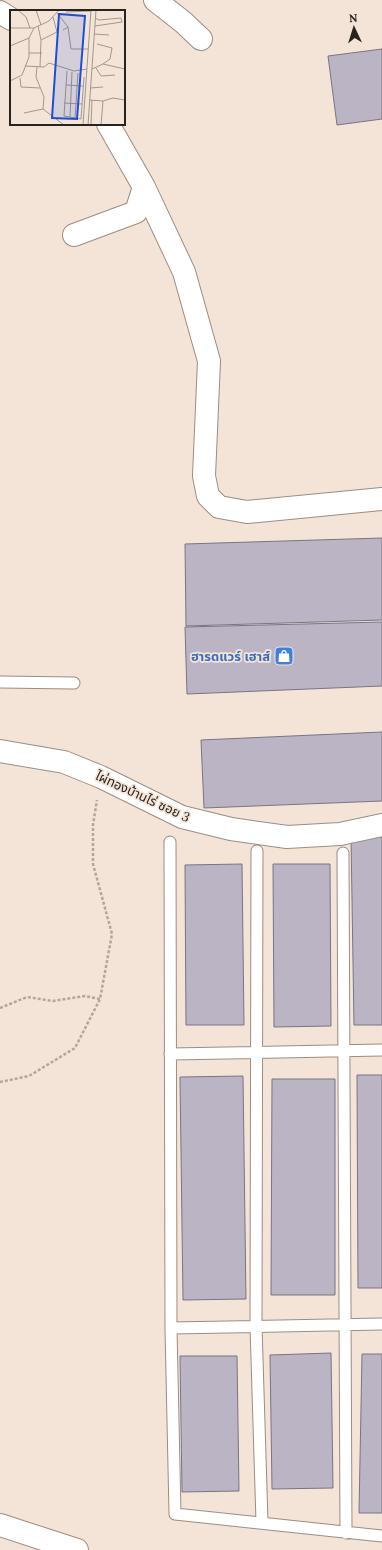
<svg xmlns="http://www.w3.org/2000/svg" width="382" height="1550" viewBox="0 0 382 1550" font-family="Lora,'Noto Sans Thai',serif">
<rect width="100%" height="100%" fill="#f4e4d7"/>
<path fill="#bab4c5" stroke="#797484" d="M382,49V119L337,125L328,56Z
M382,538V620L186,626L185,544Z
M382,622V686L187,694L185,627Z
M382,732V801L204,808L201,740Z
M351,837H382V1025H354Z
M242,864L244,1025H186L185,865Z
M273,864H330L331,1026L274,1027Z
M357,1075H382V1288H358Z
M243,1076L246,1299L183,1300L180,1077Z
M272,1079H335V1295H271Z
M331,1353L333,1488L272,1489L270,1355Z
M362,1354H382V1513H359Z
M180,1356H237L239,1491L182,1492Z"/>
<g fill="none" stroke-linecap="round" stroke-linejoin="round">
<defs>
<path id="service" d="M0,682L74,683
M170,842L171,1328L175,1514L382,1536
M257,851L256,1326L262,1522
M343,853L346,1533
M170,1054L382,1050
M171,1328L382,1324"/>
<path id="minor" d="M155,0L183,22L201,39
M0,12L11,19
M144,187L184,272L209,361L204,476L208,496L219,507L247,512L382,499
M74,235L136,212L144,187L108,124
M0,751L64,762L101,777L182,817L231,829L287,837L340,834L382,825
M0,1525L77,1550"/>
</defs>
<use href="#service" stroke="#9c8d82" stroke-width="13"/>
<use href="#minor" stroke="#9c8d82" stroke-width="24"/>
<path stroke="#b2a59b" stroke-width="2.5" stroke-dasharray="3 2" stroke-linecap="butt" d="M0,1008L27,997L53,1001L85,996L100,999
M0,1082L29,1076L75,1048L100,999L112,934L93,864V825L97,800"/>
<use href="#service" stroke="#fff" stroke-width="11"/>
<use href="#minor" stroke="#fff" stroke-width="22"/>
</g>
<defs>
<symbol id="shop-square" viewBox="-11 -11 22 22"><rect x="-9" y="-9" width="18" height="18" rx="4" fill="#3f7fe0" stroke="#f4e4d7"/><path d="M-5-2.5h2.3a2.7 3.5 0 0 1 5.4 0H5L5.5 6h-11ZM-1.5-2.5h3a1.5 2.3 0 0 0-3 0Z" fill="#fff"/></symbol>
</defs>
<g fill-rule="evenodd">
<use href="#shop-square" x="273" y="645" width="22" height="22"/>
</g>
<g text-anchor="middle" stroke-width="3.5" stroke-linejoin="round" paint-order="stroke">
<g font-size="13" font-weight="bold" fill="#366cbe" stroke="#f4e4d7" text-anchor="end">
<text x="270" y="661">ฮารดแวร์ เฮาส์</text>
</g>
<g font-size="13" fill="#28231e" stroke="#f4e4d7">
<text transform="translate(143 796) rotate(25)" y="5">ไผ่ทองบ้านไร่ ซอย 3</text>
</g>
</g>
<g transform="translate(10 10)">
<rect width="115" height="115" fill="#f4e4d7"/>
<path fill="none" stroke="#a2978d" stroke-width="1" d="M8,0L16,7L20,18M26,0L31,15M56,2L81,1M47,3L58,17L53,20M28,16L31,30L30,57M85,16L112,12L111,8L89,10L85,8M58,17L61,39H78M0,18H24L39,11L49,0M84,24L99,25M31,30L47,22L43,7M87,34L102,38L100,49L93,54M0,36L19,28M19,43H32M15,56L34,57L39,53L64,61L77,59M27,57L26,67L34,87L33,99L54,115M86,58L91,66L105,65M82,59L93,54L115,59M57,61L54,106L71,109L74,67M10,68L11,77L30,78M0,71L12,65L19,47V28L24,18M56,75L73,76M80,78L93,77M79,90L93,91L103,88L115,90M54,93L72,94M14,103L33,99M60,107L62,62M65,108L68,63M73,115L81,0M78,115L86,0M81,115L82,90M91,115L93,91"/>
<path fill="#1d4ed8" fill-opacity="0.15" stroke="#1d4ed8" stroke-width="2" d="M49,4L75,6L67,109L42,108Z"/>
<rect width="115" height="115" fill="none" stroke="#28231e" stroke-width="2"/>
</g>
<g transform="translate(354 28) rotate(356)" stroke="#f4e4d7" stroke-width="3" paint-order="stroke">
<path d="M0-3L7 15L0 10L-7 15Z" fill="#28231e"/>
<text y="-6" font-size="11" font-weight="bold" text-anchor="middle" fill="#28231e">N</text>
</g>
</svg>
